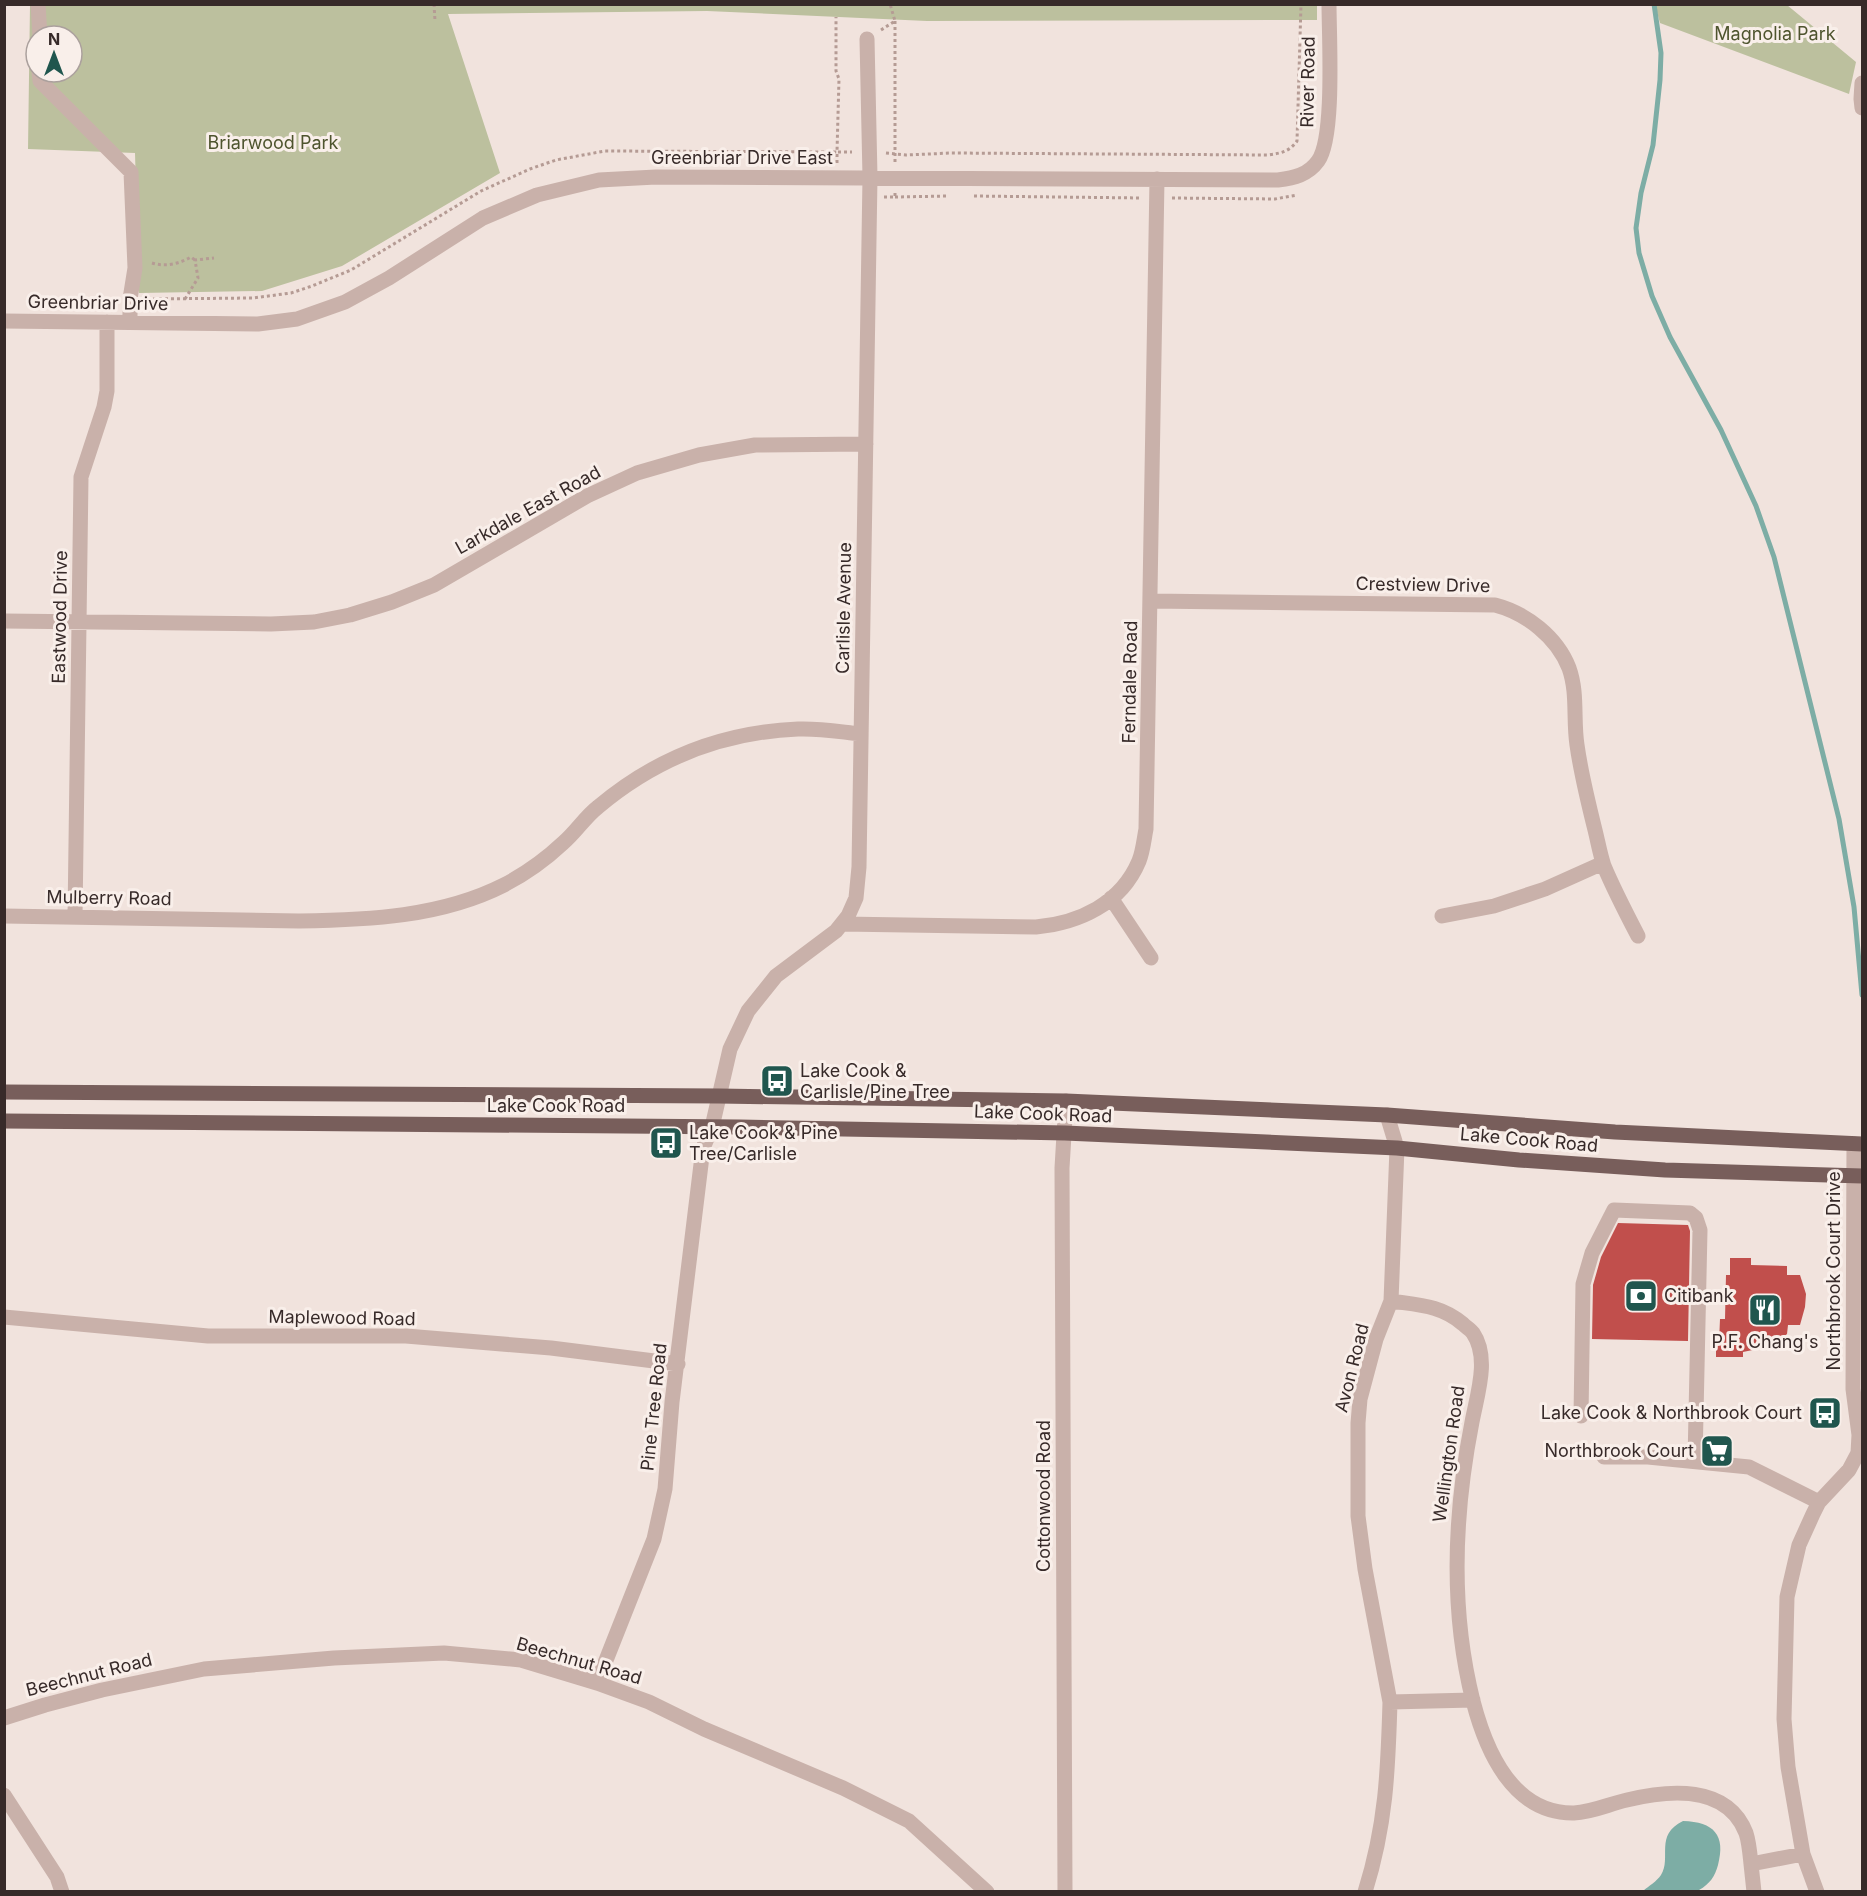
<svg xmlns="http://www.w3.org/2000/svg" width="1867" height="1896" viewBox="0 0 1867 1896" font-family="Inter,sans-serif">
<rect width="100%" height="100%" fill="#f1e3dd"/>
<path fill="#bcc09e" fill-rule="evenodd" d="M30,5H1317V20L927,21L707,11L448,14L500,173L342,266L262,291L139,293L135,153L28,149ZM36,36H72V72H36Z
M1655,5H1787L1856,62L1849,94L1660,23Z"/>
<path fill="#7dada5" d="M1683,1821C1714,1822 1726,1835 1718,1865C1715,1876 1710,1884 1699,1890C1692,1894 1654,1892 1643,1891C1649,1886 1657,1881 1661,1875C1672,1858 1654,1835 1683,1821Z"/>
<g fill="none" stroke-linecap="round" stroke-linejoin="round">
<path stroke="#7dada5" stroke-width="5" d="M1654,4L1661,53L1660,80L1653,145L1641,193L1636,228L1639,253L1652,296L1670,337L1721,430L1756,506L1774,557L1839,819L1854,907L1862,995"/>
</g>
<path fill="#c14f4c" d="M1618,1223L1688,1225L1690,1231L1688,1341L1592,1339L1593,1285L1601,1257Z
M1730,1258H1751V1265L1787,1266V1275H1800L1806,1294L1805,1307L1800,1325H1788L1787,1334L1772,1346L1743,1352V1357H1716V1343H1719L1720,1319H1725L1726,1275H1730Z"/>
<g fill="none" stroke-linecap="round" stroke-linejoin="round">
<path stroke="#b59b94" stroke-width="3" stroke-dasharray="3 3" stroke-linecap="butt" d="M434,4L435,21
M881,30L895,21L890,4
M886,153L906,155L951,153L1268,155C1281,153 1289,152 1297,141L1301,4
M895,162V21
M837,163V152H852
M974,196L1142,198
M884,197H895V193
M895,197L948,196
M1172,198L1275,199L1297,195
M152,263C165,267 179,264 191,257L195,260
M147,299L253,298L291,293L312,286L351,270L481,191L530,169L556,160L605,151L837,152L839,79L836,71V17
M185,299L198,278L195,260L214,258"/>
<path stroke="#c9b1aa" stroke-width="15" d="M38,4L40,36
M39,72L40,81L131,172L135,268L130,299V322
M1862,83L1861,99L1862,108
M4,321L258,324L297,319L345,302L389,278L483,218L537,195L599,180L656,177L1278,180C1294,178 1308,175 1318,161C1335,138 1329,37 1329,4
M1151,601L1495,605C1526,613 1557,637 1569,668C1578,693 1573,719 1577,745C1581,774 1588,802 1595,830C1598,842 1600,854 1604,866C1614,890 1626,913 1638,936
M4,621L271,624L314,622L350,615L392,602L434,585L587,496L637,473L699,455L755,445L866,444
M1111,898L1151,958
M4,916L299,921C368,920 441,917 504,885C525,874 546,859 563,843C576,832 585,817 598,807C655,759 723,732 798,729C819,728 841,732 861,734
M1442,916L1494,906L1545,889L1603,863
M75,917L81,477L104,407L107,391V322
M842,924L1036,927C1079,923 1121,904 1139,861C1143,851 1144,839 1146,829L1157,179
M1387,1115L1397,1148L1391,1301L1376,1339L1360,1399L1358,1423V1516L1365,1569L1390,1702L1473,1700
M1391,1301C1418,1305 1441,1305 1463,1324C1466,1327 1471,1330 1473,1333C1490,1358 1477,1395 1472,1422C1454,1514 1450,1610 1473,1701C1486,1751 1513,1814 1574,1813C1593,1812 1609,1804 1627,1800C1668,1790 1727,1784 1746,1833C1749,1842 1750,1854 1751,1864L1803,1854
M4,1317L208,1336H406L551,1348L678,1364
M1581,1416L1583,1284L1592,1253L1614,1210L1690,1213L1696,1218L1700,1230L1695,1461
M1604,1457H1648L1749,1467L1819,1502
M597,1683L654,1539L665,1489L672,1402L703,1148L712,1127L730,1049L748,1011L776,976L836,931L848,916L856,898L859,867L870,177L867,39
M4,1718L45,1705L102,1690L204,1669L334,1658L444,1653L521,1660L597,1683L649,1702L704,1729L843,1788L909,1821L987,1892
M4,1795L57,1877L62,1892
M1751,1864L1754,1892
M1065,1892L1062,1168L1066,1101
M1365,1892C1386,1825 1388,1771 1390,1702
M1817,1892L1803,1854L1788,1767L1784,1719L1787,1597L1799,1545L1813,1514L1819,1502L1849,1470L1858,1453L1859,1435L1853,1389L1854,1144"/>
<path stroke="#785e5b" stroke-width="15" d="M4,1092L719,1096L1066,1101L1387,1115L1615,1132L1862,1144
M4,1121L740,1127L1065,1133L1397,1148L1519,1160L1665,1170L1862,1176"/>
</g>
<defs>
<symbol id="bus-square" viewBox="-11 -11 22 22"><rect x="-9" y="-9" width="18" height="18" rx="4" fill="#20564e" stroke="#f9efea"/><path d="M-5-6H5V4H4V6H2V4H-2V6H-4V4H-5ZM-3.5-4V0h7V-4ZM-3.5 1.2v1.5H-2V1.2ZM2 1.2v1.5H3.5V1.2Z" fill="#fff"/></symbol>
<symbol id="bank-square" viewBox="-11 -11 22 22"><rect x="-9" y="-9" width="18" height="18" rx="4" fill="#20564e" stroke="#f9efea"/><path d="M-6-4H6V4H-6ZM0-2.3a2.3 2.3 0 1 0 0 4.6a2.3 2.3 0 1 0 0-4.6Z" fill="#fff"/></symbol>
<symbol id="restaurant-square" viewBox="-11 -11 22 22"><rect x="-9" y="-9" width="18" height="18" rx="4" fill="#20564e" stroke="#f9efea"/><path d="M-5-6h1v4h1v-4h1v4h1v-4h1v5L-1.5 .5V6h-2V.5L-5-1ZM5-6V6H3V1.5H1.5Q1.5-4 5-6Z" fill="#fff"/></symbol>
<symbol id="supermarket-square" viewBox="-11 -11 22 22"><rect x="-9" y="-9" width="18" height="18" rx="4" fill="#20564e" stroke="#f9efea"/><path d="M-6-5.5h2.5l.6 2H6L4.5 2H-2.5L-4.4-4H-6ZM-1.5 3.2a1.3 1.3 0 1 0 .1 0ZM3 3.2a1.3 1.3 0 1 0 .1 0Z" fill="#fff"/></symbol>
</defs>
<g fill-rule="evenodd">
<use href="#bus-square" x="758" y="1062" width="38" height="38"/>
<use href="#bus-square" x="647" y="1124" width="38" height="38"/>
<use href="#bank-square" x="1622" y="1277" width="38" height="38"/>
<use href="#restaurant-square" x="1746" y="1291" width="38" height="38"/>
<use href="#bus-square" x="1806" y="1394" width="38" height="38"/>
<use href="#supermarket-square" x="1698" y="1432" width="38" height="38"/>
</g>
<g text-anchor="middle" stroke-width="6" stroke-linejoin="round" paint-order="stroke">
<g font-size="18" fill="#4e542e" stroke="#f9efea">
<text x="1775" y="40">Magnolia Park</text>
<text x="273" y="149">Briarwood Park</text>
</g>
<g font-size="18" fill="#372a29" stroke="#f9efea">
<text transform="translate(1308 82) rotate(-89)" y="6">River Road</text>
<text x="742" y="164">Greenbriar Drive East</text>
<text transform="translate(98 303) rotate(1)" y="6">Greenbriar Drive</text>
<text transform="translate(528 510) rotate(-29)" y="6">Larkdale East Road</text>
<text transform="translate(1423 585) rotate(1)" y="6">Crestview Drive</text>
<text transform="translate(844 608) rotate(-89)" y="6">Carlisle Avenue</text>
<text transform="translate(60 617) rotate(-89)" y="6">Eastwood Drive</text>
<text transform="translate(1130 682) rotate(-89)" y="6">Ferndale Road</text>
<text transform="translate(109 898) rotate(1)" y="6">Mulberry Road</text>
<text x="556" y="1112">Lake Cook Road</text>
<text transform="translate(1043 1114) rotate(2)" y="6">Lake Cook Road</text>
<text transform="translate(1529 1140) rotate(5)" y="6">Lake Cook Road</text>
<text transform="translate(1834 1271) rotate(-90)" y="6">Northbrook Court Drive</text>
<text transform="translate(342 1318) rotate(1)" y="6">Maplewood Road</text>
<text transform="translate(1352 1368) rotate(-76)" y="6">Avon Road</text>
<text transform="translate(654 1407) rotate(-84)" y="6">Pine Tree Road</text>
<text transform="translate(1449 1454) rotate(-82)" y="6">Wellington Road</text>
<text transform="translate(1044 1496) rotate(-90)" y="6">Cottonwood Road</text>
<text transform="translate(579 1661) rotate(16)" y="6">Beechnut Road</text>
<text transform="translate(89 1675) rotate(-14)" y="6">Beechnut Road</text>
</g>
<g font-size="18" fill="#372a29" stroke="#f9efea" text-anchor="start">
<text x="800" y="1077">Lake Cook &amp;<tspan x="800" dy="21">Carlisle/Pine Tree</tspan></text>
<text x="689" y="1139">Lake Cook &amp; Pine<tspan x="689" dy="21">Tree/Carlisle</tspan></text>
<text x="1664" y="1302">Citibank</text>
<text x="1765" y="1348" text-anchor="middle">P.F. Chang's</text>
<text x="1802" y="1419" text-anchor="end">Lake Cook &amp; Northbrook Court</text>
<text x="1694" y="1457" text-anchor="end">Northbrook Court</text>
</g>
</g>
<rect width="1867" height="1896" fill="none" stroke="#372a29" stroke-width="12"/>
<g transform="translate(54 54)"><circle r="28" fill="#f9efea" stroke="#aba09d" stroke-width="1.5"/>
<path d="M0-4.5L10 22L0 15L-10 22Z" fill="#20564e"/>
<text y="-9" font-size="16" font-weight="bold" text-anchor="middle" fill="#372a29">N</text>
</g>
</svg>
